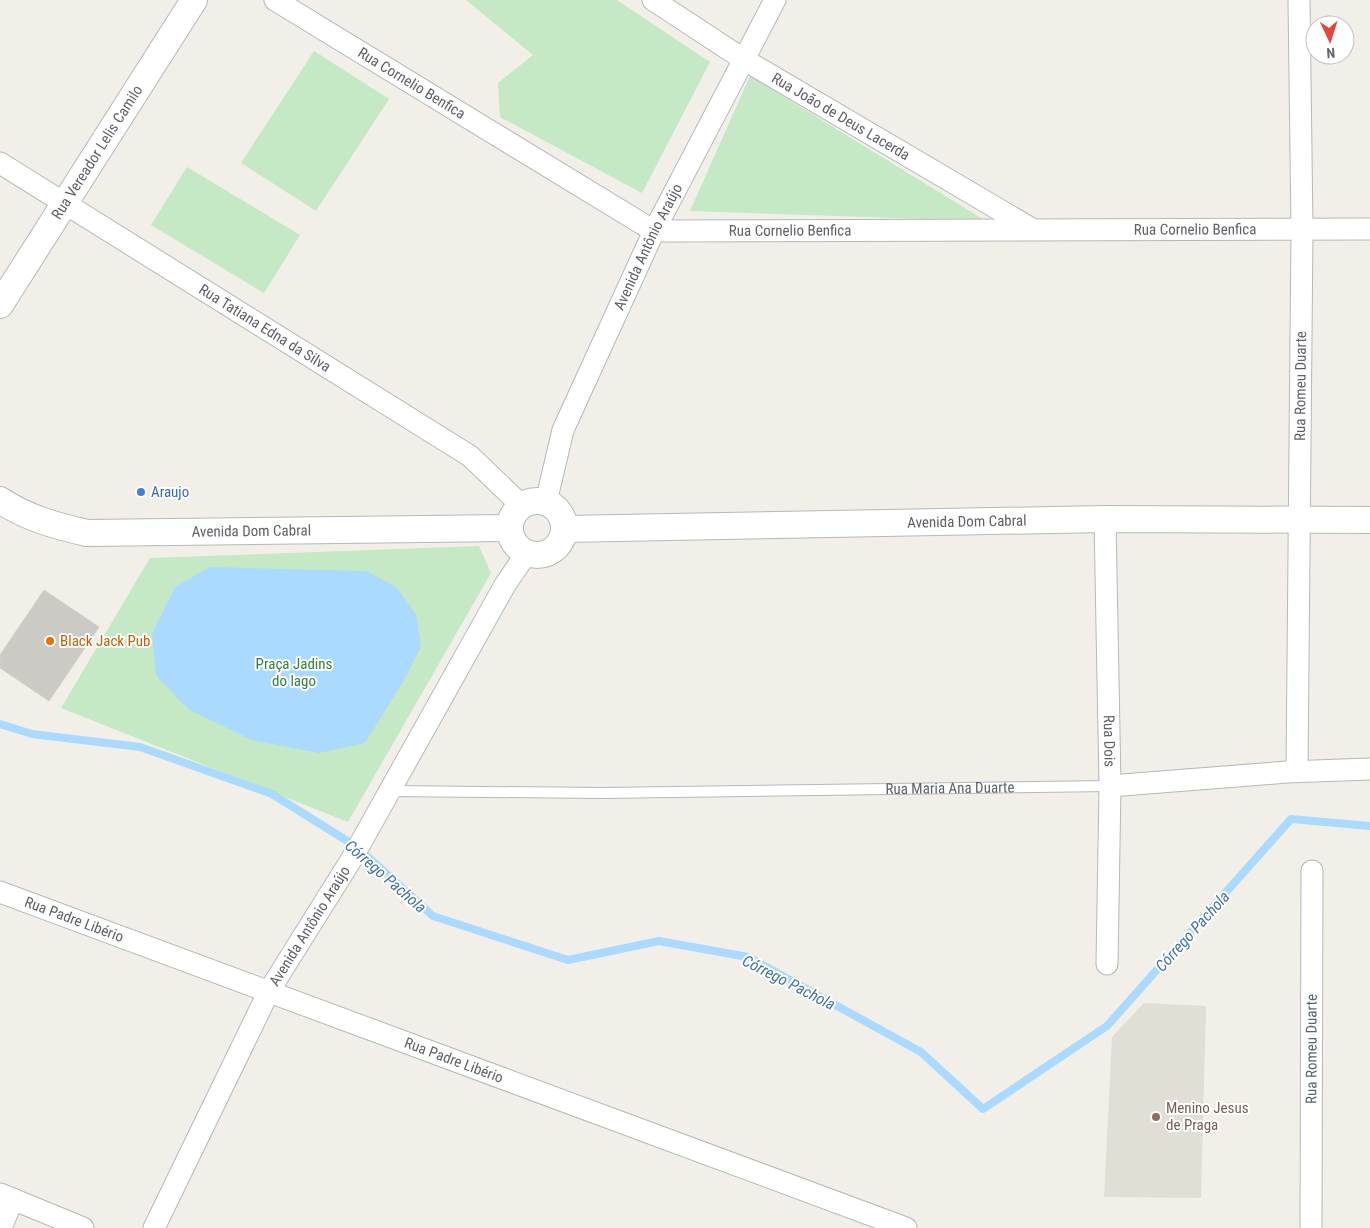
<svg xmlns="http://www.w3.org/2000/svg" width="1370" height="1228" viewBox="0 0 1370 1228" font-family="'Roboto Condensed',sans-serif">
<rect width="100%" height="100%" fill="#f1efe8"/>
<path fill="#e1ded6" d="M1144,1003L1206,1006L1201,1198L1104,1197L1112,1037Z"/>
<path fill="#c5e8c5" d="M466,0H617L710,62L642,193L500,117L498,83L533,55Z
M314,51L389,99L316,211L241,163Z
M750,76L986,221L690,211Z
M187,167L300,235L264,293L151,225Z
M479,546L491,573L348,822L61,708L150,558Z"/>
<path fill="#aadaff" d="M210,567L366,571L396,587L416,614L421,647L404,680L365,743L319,753L252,740L188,709L156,675L152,633L175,587Z"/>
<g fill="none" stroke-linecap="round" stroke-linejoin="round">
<path stroke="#aadaff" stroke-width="8" d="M0,724L32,734L140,747L272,794L357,847L433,916L568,960L659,941L748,957L921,1052L983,1109L1107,1026L1291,819L1370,826"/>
</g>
<path fill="#cccac5" stroke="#d6d1c6" d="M44,590L99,627L49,701L0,668V655Z"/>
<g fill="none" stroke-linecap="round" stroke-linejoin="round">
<defs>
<g id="service">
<path id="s1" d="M389,791L602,793L1110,786"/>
</g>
<g id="minor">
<path id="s2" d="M275,0L654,231L1370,229"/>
<path id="s3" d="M653,0L743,59L1032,229"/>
<path id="s4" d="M0,163L470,456L521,505"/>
<path id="s5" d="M546,502L563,430L654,231L775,0"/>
<path id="s6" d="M1105,519L1110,786L1107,964"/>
<path id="s7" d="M1297,771L1302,229L1299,0"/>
<path d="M1110,786L1287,772L1370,769"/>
<path id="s8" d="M0,892L906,1228"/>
<path d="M0,1194L83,1228"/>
<path d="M1,1228L13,1199"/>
<path id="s9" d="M154,1228L269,991L351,860L505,585L526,554"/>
<path id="s10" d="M1311,1228L1312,871"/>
</g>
<g id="tertiary">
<path id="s11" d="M0,305L194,0"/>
<path id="s12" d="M0,500C27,518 56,526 87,533L510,528"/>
<circle cx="537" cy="528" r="27"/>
<path id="s13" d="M565,529L1105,519L1370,520"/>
</g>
</defs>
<use href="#service" stroke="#b5b8bc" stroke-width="12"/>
<use href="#minor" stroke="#b5b8bc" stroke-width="23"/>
<use href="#tertiary" stroke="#b5b8bc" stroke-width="28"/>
<use href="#service" stroke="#fff" stroke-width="10"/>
<use href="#minor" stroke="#fff" stroke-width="21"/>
<use href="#tertiary" stroke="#fff" stroke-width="26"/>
</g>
<circle fill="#3f7fe0" stroke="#fff" stroke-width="2" cx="141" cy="492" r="5"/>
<circle fill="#e8710a" stroke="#fff" stroke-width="2" cx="50" cy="641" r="5"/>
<circle fill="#8d6e63" stroke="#fff" stroke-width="2" cx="1156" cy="1117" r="5"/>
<g text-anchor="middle" stroke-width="4" stroke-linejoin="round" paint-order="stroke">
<g font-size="15" fill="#5f6368" stroke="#fff">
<text dy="5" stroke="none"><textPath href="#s2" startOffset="160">Rua Cornelio Benfica</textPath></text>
<text dy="5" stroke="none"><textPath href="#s3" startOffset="221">Rua João de Deus Lacerda</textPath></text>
<text dy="5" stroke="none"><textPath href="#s11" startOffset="181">Rua Vereador Lelis Camilo</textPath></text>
<text dy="5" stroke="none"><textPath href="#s2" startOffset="985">Rua Cornelio Benfica</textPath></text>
<text dy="5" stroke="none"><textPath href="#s2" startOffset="580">Rua Cornelio Benfica</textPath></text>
<text dy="5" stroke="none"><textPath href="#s5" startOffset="276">Avenida Antônio Araújo</textPath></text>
<text dy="5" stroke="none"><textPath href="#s4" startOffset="312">Rua Tatiana Edna da Silva</textPath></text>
<text dy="5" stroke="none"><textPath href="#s7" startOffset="385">Rua Romeu Duarte</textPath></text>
<text dy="5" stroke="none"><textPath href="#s13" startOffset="402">Avenida Dom Cabral</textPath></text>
<text dy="5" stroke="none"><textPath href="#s12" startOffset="258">Avenida Dom Cabral</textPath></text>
<text dy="5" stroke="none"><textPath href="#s6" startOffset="222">Rua Dois</textPath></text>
<text dy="5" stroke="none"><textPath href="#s1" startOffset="561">Rua Maria Ana Duarte</textPath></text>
<text dy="5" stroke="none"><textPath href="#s8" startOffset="79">Rua Padre Libério</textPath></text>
<text dy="5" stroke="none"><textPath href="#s9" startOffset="340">Avenida Antônio Araújo</textPath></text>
<text dy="5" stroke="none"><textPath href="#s10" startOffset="179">Rua Romeu Duarte</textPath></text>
<text dy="5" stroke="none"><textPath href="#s8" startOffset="484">Rua Padre Libério</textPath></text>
</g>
<g font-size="15" fill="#366cbe" stroke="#fff" text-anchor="start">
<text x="151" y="497">Araujo</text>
</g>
<g font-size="15" fill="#c56008" stroke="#fff" text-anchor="start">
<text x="60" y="646">Black Jack Pub</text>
</g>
<g font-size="15" fill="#348238" stroke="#fff">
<text x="294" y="669">Praça Jadins<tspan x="294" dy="17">do lago</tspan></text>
</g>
<g font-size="15" fill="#785e54" stroke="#fff" text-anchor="start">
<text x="1166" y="1113">Menino Jesus<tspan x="1166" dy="17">de Praga</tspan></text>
</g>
<g font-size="16" font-style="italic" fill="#4174aa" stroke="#fff">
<text transform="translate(386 876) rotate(41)" y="6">Córrego Pachola</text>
<text transform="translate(1192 931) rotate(-48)" y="6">Córrego Pachola</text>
<text transform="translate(789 982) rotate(27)" y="6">Córrego Pachola</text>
</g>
</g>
<g transform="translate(1330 40) rotate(176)"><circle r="24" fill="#ffffff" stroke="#bfc1c3"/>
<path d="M0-4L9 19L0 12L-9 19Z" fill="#ea4335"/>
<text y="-8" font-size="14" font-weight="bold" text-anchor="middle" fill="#5f6368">N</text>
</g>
</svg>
